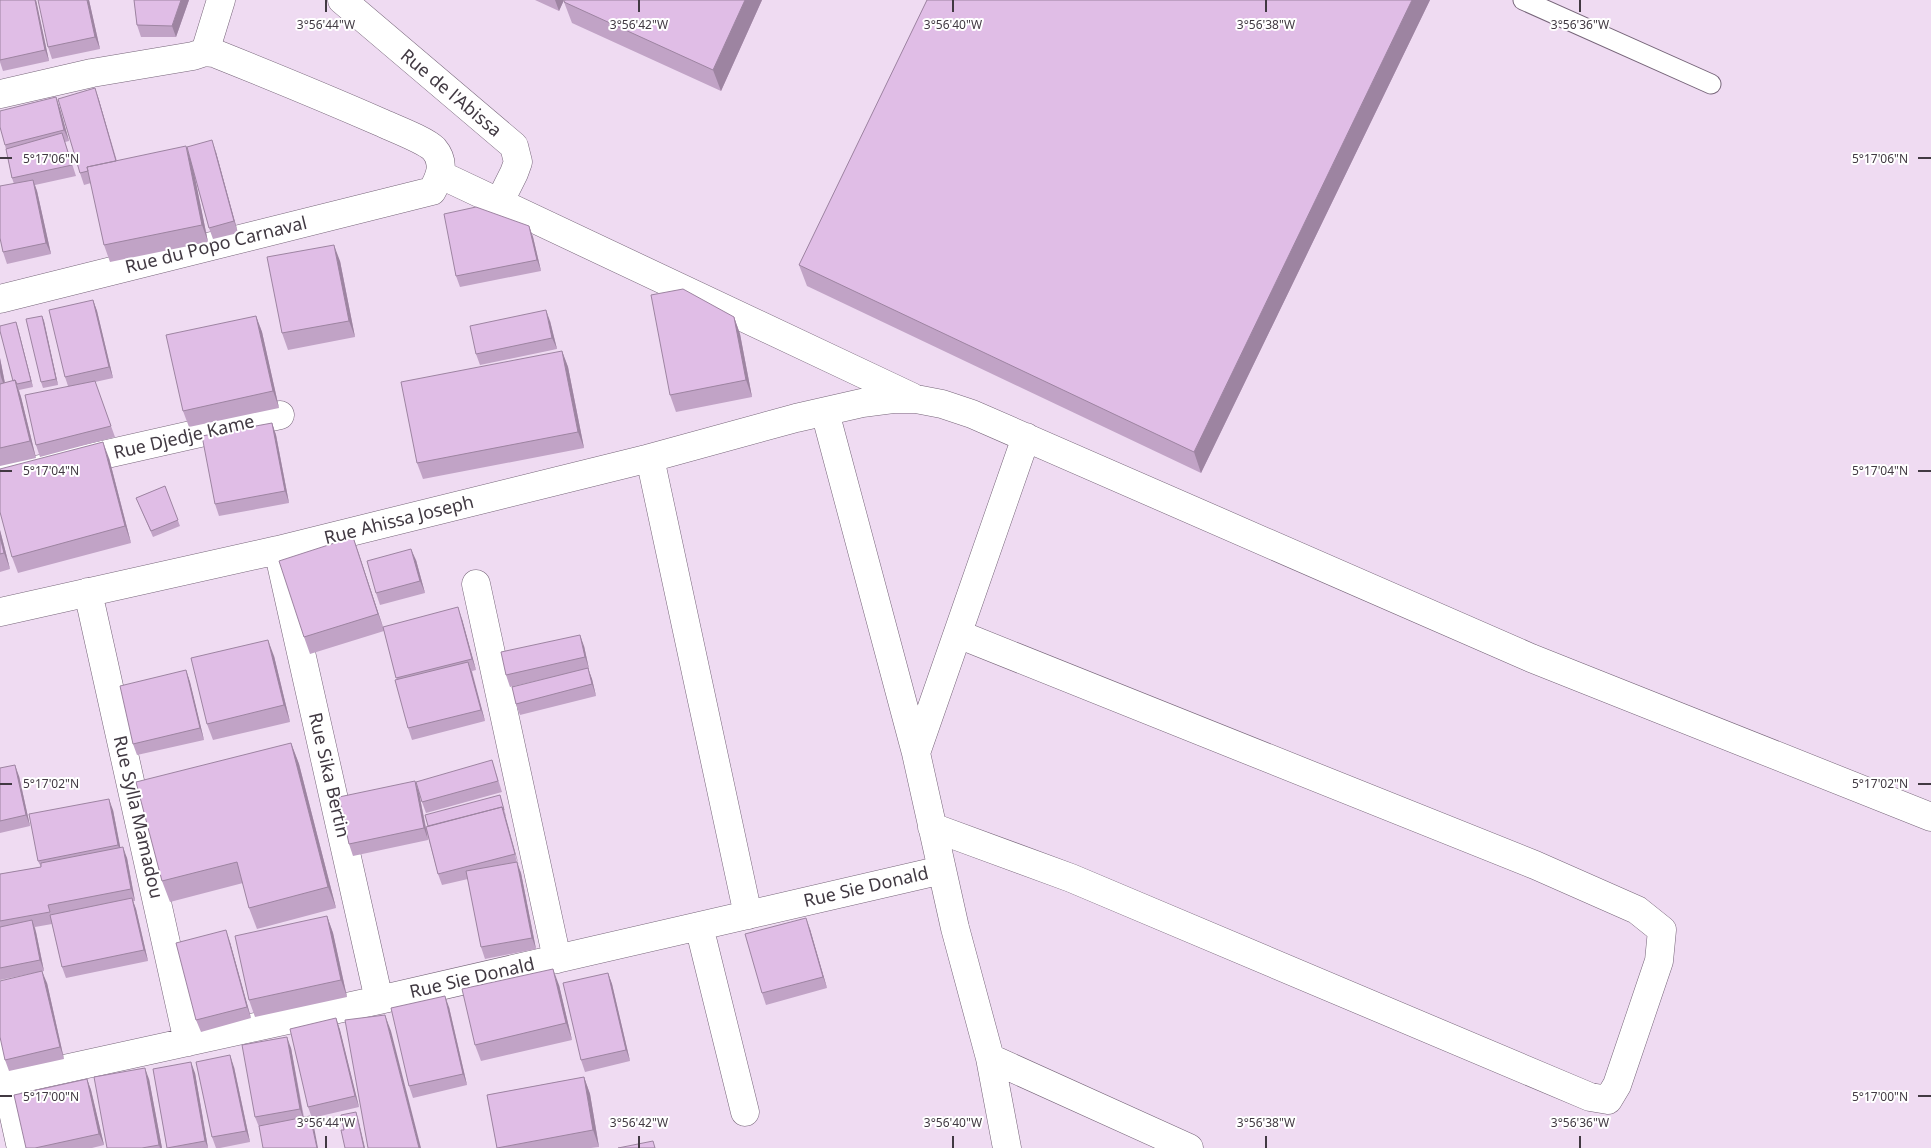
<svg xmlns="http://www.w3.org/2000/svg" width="1931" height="1148" viewBox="0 0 1931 1148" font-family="'Noto Sans',sans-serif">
<rect width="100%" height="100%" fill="#efdbf2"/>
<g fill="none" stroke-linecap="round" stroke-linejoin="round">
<defs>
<path id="lane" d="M1523,0L1711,84"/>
<path id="street" d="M342,0L514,146L518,162L514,173L499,203
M205,52L221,0
M0,94L92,73L193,56L205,52L214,53C269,75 325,98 380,122C393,128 425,140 434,149C446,163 440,177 432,191L0,299
M441,175L912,397
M825,412L916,753
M650,458L748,915
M0,478L280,415
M278,550L379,1000
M476,584L557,959
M88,592L188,1042
M0,612L278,550L650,458L796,418L862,403L893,399H916L942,404L972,414L1531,658L1931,817
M932,827L1071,878L1590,1097L1608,1100L1617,1085L1659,961L1662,930L1637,910L1535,865L958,634
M699,926L745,1112
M0,1053L21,1148
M990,1058L1189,1148
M0,1083L379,1000L942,870
M1007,1148L990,1058L955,928L916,753L1026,437"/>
</defs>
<use href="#lane" stroke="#766579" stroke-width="21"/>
<use href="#street" stroke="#766579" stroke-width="29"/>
<use href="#lane" stroke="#fff" stroke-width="19"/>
<use href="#street" stroke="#fff" stroke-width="28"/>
</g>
<path fill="#c1a3c6" d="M0,0H36L49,61L3,71L0,62Z
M89,0L100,49L52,59L48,47Z
M134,0H189L176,37H141L137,25Z
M535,0H564L559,11Z
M565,0H762L721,91L572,23L564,2Z
M927,0H1430L1201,473L807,286L799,265Z
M95,88L99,100L117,161L190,158L216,152L238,233L213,239L209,228L193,169L208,242L110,262L104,245L91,183L84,185L80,173Z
M56,97L60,109L69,141L65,142L76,176L35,185L37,191L51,254L7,264L3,252L14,184L12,178L5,145Z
M529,226L533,237L541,271L460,287L456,276Z
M340,261L355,337L288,350L282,333Z
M93,300L97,311L113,378L95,382L115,437L40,457L36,445L68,386L65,377Z
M42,316L44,321L58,385L43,388L41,382Z
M256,316L262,332L279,408L189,427L183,411Z
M734,317L740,334L752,397L676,412L670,395Z
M550,321L557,349L480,365L476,354Z
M16,322L33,387L19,390L21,397L36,458L0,466V358L5,383L13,381Z
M562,351L568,367L584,448L423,479L417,463Z
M272,423L276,435L289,503L219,516L215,504Z
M109,458L131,543L18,573L12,557Z
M165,486L180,526L153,537L136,498Z
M0,530L10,569L0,572Z
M353,537L383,627L462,619L476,670L472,671L485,721L412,740L408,728L397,680L384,631L310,654L304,637Z
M416,560L425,593L380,605L376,593Z
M584,646L589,669H588L592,679L596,696L520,715L516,704L548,678L510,687L506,675Z
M274,656L290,722L213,740L207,724Z
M186,670L190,682L204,740L137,755L133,744Z
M291,743L299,764L336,908L257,929L249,908L243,883L170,902L162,881Z
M492,760L502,792L426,813L422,802Z
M0,768L19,776L30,826L0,833Z
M415,781L419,793L426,827L500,795L506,816H505L518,866L521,873L536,949L485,959L481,947L468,879L442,885L438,874L427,833L428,840L353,856L349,844Z
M113,810L120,847L127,858L135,901H133L136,909L148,961L66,978L62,967L52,924L35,927L36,932L44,971L0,980V874L41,867L38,861Z
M327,916L333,933L347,997L255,1017L249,1000Z
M810,929L827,988L766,1005L762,993Z
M230,942L251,1018L201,1032L196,1020Z
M608,973L612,984L630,1061L585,1072L581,1060Z
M47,983L64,1059L9,1071L5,1060Z
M559,985L572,1040L481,1061L475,1045Z
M449,1007L467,1085L413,1098L409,1086Z
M336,1018L340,1030L359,1107L312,1118L308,1107Z
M291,1048L304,1117L310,1116L314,1127H259L255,1117Z
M234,1067L250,1142L220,1148H216L212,1137Z
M153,1069L195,1073L208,1148H167Z
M584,1077L590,1094L599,1147L591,1148H497L487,1095Z
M87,1079L91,1090L104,1145L92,1148H26Z
M149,1079L162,1148H107Z"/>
<path fill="#9d84a1" d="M35,0H36L49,61L45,50Z
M87,0H89L100,49L95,37Z
M181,0H189L176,37L172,26Z
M555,0H564L559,11Z
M745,0H762L721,91L713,70Z
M1412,0H1430L1201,473L1194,452Z
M95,88L99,100L120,174L116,163Z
M56,97L60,109L69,141L64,130Z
M212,140L216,152L238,233L234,221Z
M186,146L192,163L208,242L202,225Z
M33,180L37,191L51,254L46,243Z
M529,226L533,237L541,271L537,260Z
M334,245L340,261L355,337L349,321Z
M93,300L97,311L113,378L109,367Z
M546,310L550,321L557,349L552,338Z
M42,316L44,321L58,385L56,379Z
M256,316L262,332L279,408L273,391Z
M734,317L740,334L752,397L746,380Z
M16,322L18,328L33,387L31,381Z
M562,351L568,367L584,448L578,432Z
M0,358L7,394L1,377L0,372Z
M15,380L21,397L36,458L30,441Z
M272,423L276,435L289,503L285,491Z
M103,442L109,458L131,543L125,526Z
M0,530L10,569L4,553L0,537Z
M353,537L359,554L384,630L378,614Z
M411,549L416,560L425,593L420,581Z
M458,607L462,619L476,670L472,659Z
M580,635L584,646L589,669L585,657Z
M268,640L274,656L290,722L284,705Z
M468,662L472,673L485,721L481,710Z
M588,668L592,679L596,696L592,684Z
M186,670L190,682L204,740L200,728Z
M291,743L299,764L336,908L328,887Z
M15,765L19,776L30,826L26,815Z
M415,781L419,793L428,840L424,828Z
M109,799L113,810L122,856L118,845Z
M502,807L506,818L519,866L515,854Z
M123,847L127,858L135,901L131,889Z
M517,862L521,873L536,949L532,938Z
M132,898L136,909L148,961L144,950Z
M327,916L333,933L347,997L341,980Z
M806,918L810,929L827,988L823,977Z
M32,920L36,932L44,971L40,960Z
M226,930L230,942L251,1018L247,1007Z
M553,969L559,985L572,1040L566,1023Z
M42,971L47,983L64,1059L60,1047Z
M608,973L612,984L630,1061L626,1050Z
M445,996L449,1007L467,1085L463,1074Z
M385,1015L391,1031L421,1148H419Z
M336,1018L340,1030L359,1107L355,1096Z
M287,1037L291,1048L304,1121L300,1109Z
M230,1055L234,1067L250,1142L246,1131Z
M191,1062L195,1073L208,1148L205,1141Z
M145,1068L149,1079L162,1148H160L159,1145Z
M584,1077L590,1094L599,1147L593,1130Z
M87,1079L91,1090L104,1145L99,1134Z
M356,1112L358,1118L365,1148H364Z
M310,1116L314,1127L318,1148H317Z"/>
<path fill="#e0bde6" stroke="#9d84a1" d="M0,0H35L45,50L0,60Z
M38,0H87L95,37L48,47Z
M134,0H181L172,26L137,25Z
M565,0H745L713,70L564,2Z
M927,0H1412L1194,452L799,265Z
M95,88L116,161L87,167L88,171L80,173L58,99Z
M56,97L64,130L5,145L0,127V111Z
M62,133L72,165L12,178L6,149Z
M212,140L234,221L209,228L187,147Z
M186,146L202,225L104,245L87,167Z
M33,180L46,243L3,252L0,238V186Z
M476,207L529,226L537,260L456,276L444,214Z
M334,245L349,321L282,333L267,257Z
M683,289L734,317L746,380L670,395L651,295Z
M93,300L109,367L65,377L49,310Z
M546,310L552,338L476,354L470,326Z
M42,316L56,379L41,382L26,319Z
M256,316L273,391L183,411L166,335Z
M16,322L31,381L17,384L15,380L13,381L0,331V326Z
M562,351L578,432L417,463L401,382Z
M15,380L30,441L0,448V384Z
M95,381L111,426L36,445L25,395Z
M272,423L285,491L215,504L202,436Z
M103,442L125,526L12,557L0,512V469Z
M165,486L178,520L151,531L136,498Z
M0,537L4,553L0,554Z
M353,537L378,614L304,637L279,561Z
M411,549L420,581L376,593L367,561Z
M458,607L472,659L396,678L383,627Z
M580,635L585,657L506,675L501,652Z
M268,640L284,705L207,724L191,658Z
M468,662L481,710L408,728L395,680Z
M588,668L592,684L516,704L512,687Z
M186,670L200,728L133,744L120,686Z
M291,743L328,887L249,908L237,862L162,881L136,782Z
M492,760L498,781L422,802L416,782Z
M15,765L26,815L0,821V768Z
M415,781L424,828L349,844L339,797Z
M500,795L504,810H503L502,807L428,826L425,815Z
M109,799L118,845L38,861L29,814Z
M502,807L515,854L438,874L426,827Z
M123,847L131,889L48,905L50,912L0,921V874L41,867V863Z
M517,862L532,938L481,947L466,871Z
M132,898L144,950L62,967L50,915Z
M327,916L341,980L249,1000L235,936Z
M806,918L823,977L762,993L745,934Z
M32,920L40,960L0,968V927Z
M226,930L247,1007L196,1020L176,943Z
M553,969L566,1023L475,1045L462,989Z
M42,971L60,1047L5,1060L0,1037V981Z
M608,973L626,1050L581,1060L563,983Z
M445,996L463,1074L409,1086L391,1008Z
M385,1015L419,1148H368L345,1020Z
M336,1018L355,1096L308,1107L290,1029Z
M287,1037L300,1109L255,1117L242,1045Z
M230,1055L246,1131L212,1137L196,1062Z
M191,1062L205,1141L167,1148L153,1069Z
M145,1068L159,1145L142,1148H107L94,1077Z
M584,1077L593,1130L497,1148L487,1095Z
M87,1079L99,1134L35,1148H26L14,1095Z
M356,1112L364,1148H345L341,1130H344L341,1115Z
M310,1116L317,1148H263L259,1126Z
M653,1141L655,1148H618Z"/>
<path fill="none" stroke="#413942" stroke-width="2" d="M326,0V12M639,0V12M953,0V12M1266,0V12M1580,0V12M0,158H12M1918,158H1931M0,471H12M1918,471H1931M0,784H12M1918,784H1931M0,1096H12M1918,1096H1931M326,1136V1148M639,1136V1148M953,1136V1148M1266,1136V1148M1580,1136V1148"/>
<g text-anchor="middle" stroke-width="4" stroke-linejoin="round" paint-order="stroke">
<g font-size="18" fill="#413942" stroke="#fff">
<text transform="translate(451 93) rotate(40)" y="6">Rue de l'Abissa</text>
<text transform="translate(216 245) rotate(-14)" y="6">Rue du Popo Carnaval</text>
<text transform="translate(184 437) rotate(-13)" y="6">Rue Djedje Kame</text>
<text transform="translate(399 520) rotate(-14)" y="6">Rue Ahissa Joseph</text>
<text transform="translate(329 775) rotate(77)" y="6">Rue Sika Bertin</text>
<text transform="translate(138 817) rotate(77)" y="6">Rue Sylla Mamadou</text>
<text transform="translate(866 887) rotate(-13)" y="6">Rue Sie Donald</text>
<text transform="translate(472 978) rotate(-13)" y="6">Rue Sie Donald</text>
</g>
</g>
<g font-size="12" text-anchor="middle" fill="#413942" stroke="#fff" stroke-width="4" stroke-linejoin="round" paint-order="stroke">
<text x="326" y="29">3°56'44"W</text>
<text x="639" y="29">3°56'42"W</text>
<text x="953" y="29">3°56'40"W</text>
<text x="1266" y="29">3°56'38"W</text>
<text x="1580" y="29">3°56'36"W</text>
<text x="51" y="163">5°17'06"N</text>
<text x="1880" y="163">5°17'06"N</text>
<text x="51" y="475">5°17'04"N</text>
<text x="1880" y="475">5°17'04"N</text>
<text x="51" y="788">5°17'02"N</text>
<text x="1880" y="788">5°17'02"N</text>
<text x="51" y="1101">5°17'00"N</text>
<text x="1880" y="1101">5°17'00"N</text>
<text x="326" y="1127">3°56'44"W</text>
<text x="639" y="1127">3°56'42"W</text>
<text x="953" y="1127">3°56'40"W</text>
<text x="1266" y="1127">3°56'38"W</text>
<text x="1580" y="1127">3°56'36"W</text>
</g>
</svg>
